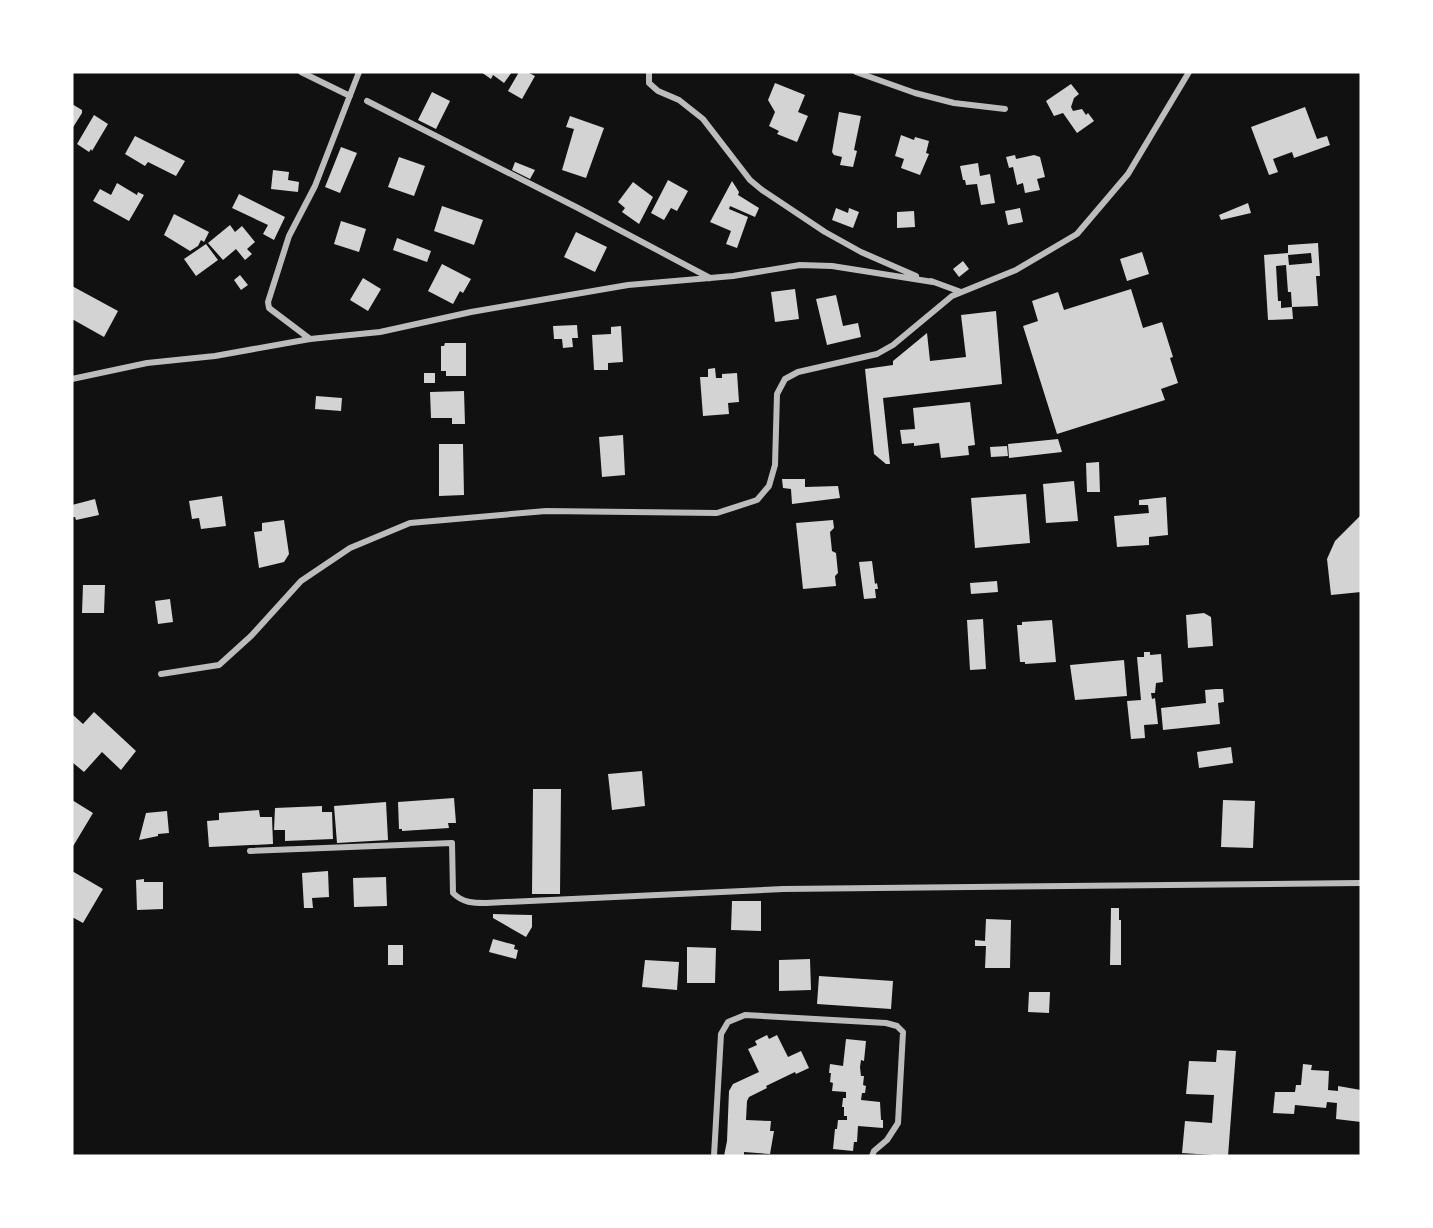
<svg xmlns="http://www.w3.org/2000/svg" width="1433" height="1228" viewBox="0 0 1433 1228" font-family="'Exo 2',sans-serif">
<rect width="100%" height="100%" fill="#111"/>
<path fill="#d3d3d3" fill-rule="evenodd" d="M481,72H512L504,83L493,75L491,79Z
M519,72H527L535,76L522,99L508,91Z
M775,83L805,95L798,112L808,116L797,142L777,134L779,131L769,126L775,112L768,100Z
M1071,84L1079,94L1074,98L1071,107L1073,111L1082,109L1086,115L1088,113L1094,121L1077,133L1063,113L1054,116L1046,101Z
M432,92L450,101L436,129L418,120Z
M72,104L82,110V113L72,129Z
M1305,107L1317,139L1327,136L1330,145L1294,158L1292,152L1273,159L1278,172L1269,175L1251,127Z
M839,112L861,116L854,150L857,151L853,167L840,165L842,157L834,155L832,152Z
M94,115L108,124L92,151L91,149L89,152L77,144Z
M570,116L604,128L586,178L562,170L574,129L566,127Z
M901,135L914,140L915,137L929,141L926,153L929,154L920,175L901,168L904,159L895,156Z
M135,136L185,161L176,176L148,162L145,166L125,154Z
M341,147L357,153L340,193L325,187Z
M1015,155L1016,159L1034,155L1040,157L1045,177L1037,179L1040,190L1025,193L1023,183L1017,185L1013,167L1009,168L1006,157Z
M399,157L425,166L414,196L388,187Z
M515,162L535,170L530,179L512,170Z
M978,163L980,176L990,174L995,203L981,205L977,184L966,185L965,180H963L960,166Z
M273,170L289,172L288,180L299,182L298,192L271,189Z
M668,180L688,191L677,211L671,208L664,220L651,213Z
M732,181L739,192L738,195L759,208L755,217L730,206L729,209L748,217L737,248L726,244L731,231L710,222Z
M633,182L653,197L639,224L622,212L625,208L618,202Z
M117,183L137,195L138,192L144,195L129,221L93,201L100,189L111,195Z
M239,194L285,217L274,240L263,234L268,225L232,208Z
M1248,203L1251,213L1221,220L1219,215Z
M442,206L483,220L474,245L434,231Z
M836,208L848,213L849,208L859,212L853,228L832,220Z
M1020,208L1023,222L1008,225L1005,211Z
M914,211L915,227L897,228V212Z
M174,214L209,232L204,242L201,240L198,246L190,251L164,235Z
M341,221L366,229L359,252L334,244Z
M230,225L235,232L242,226L255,242L247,249L252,254L245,260L236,249L223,260L208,243Z
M576,232L607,247L595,272L564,257Z
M397,238L431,251L427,262L393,250Z
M1318,243L1320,276H1316L1318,306L1292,307L1293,319L1268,320L1264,255L1288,253V245ZM1311,253L1312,263L1289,265L1288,255ZM1286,265L1288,292H1291L1292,307L1281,308V301H1278L1276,266Z
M206,244L218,260L196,276L184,259Z
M1142,252L1149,274L1127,281L1120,259Z
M963,261L969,269L959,277L953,269Z
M442,264L471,279L463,293L460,291L453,304L428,291Z
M240,275L248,285L241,290L234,280Z
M363,278L381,289L368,311L350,300Z
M72,286L118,311L104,337L72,319Z
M795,289L799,319L775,322L771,292Z
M1131,289L1143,328L1162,322L1173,357L1170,358L1178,383L1161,389L1165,400L1057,434L1023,326L1038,321L1032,301L1058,292L1064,310Z
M836,295L843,326L858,323L861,337L827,345L816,299Z
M996,311L1002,384L883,398L890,464H886L874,454L865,369L893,365V361L927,333L930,361L966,357L961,315Z
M577,325L578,338H572L573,347L563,348L562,339H554L553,326Z
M621,326L623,362L608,363V370H594L592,335L611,334V327Z
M445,343H466V376H446V371H441V346H444Z
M715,368L716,378H722V374L737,373L739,402L728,403L729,414L703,416L700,377H708V369Z
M424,373H435V383H424Z
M464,391L465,424H452V418H431L430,392Z
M316,396L342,398L341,411L315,409Z
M970,402L975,445L968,446L969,455L941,458L939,443L914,446V443L902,444L900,430L915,429L913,408Z
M623,435L625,475L602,477L599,437Z
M1058,439L1062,452L1009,458L1008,444Z
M439,444H463L464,495L439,496Z
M1007,446L1008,456L991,457L990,447Z
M1099,462L1100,492H1087L1086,463Z
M782,479H805V487L838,486L840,498L792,504L791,489L783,488Z
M1074,481L1078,521L1046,523L1043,484Z
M1026,494L1030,543L975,548L971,498Z
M222,496L226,526L201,529L199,518L192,519L189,501Z
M1166,497L1168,535L1149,537V545L1117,547L1114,516L1149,513L1148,505H1139V500Z
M95,499L99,515L76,520L75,517H72V505Z
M1361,515V592L1331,595L1327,559L1335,541Z
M284,520L289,554L284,562L259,568L254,532L262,531V523Z
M833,520L834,528L830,532L832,551L836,553L838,573L835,576L836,586L803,589L796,523Z
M872,561L875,584L877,583L878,589H875L876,598L864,599L859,562Z
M997,581L998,592L971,594L970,583Z
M83,585H105L104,613H82Z
M170,599L173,622L158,624L155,601Z
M1204,613L1211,617L1213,646L1188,648L1186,615Z
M983,619L986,669L970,670L967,620Z
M1052,620L1056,662L1025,664V662H1020L1017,625H1022V622Z
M1144,652H1150V655L1161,654L1163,682L1156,683L1155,693H1151L1152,699L1155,698L1158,724L1144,725L1145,738L1131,739L1127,701L1141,700L1137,657H1144Z
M1124,660L1127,696L1075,700L1070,665Z
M1216,689H1223L1224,702L1218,703L1220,724L1163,730L1161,708L1206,703L1205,690Z
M94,712L136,751L121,770L102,752L84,772L72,762V714L83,724Z
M1231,747L1233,763L1199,768L1197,752Z
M642,771L645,806L612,810L608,774Z
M533,789H561L560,894H532Z
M454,798L456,823H448L449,828L402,831V829H399L398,802Z
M72,800L93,813L72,848Z
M1223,800L1255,801L1253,848L1221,847Z
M386,802L388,840L337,843L334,806Z
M322,806V812H332L333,839L285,841V830H274L275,808Z
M259,810L260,817H272L273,844L209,847L207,821L219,820V813Z
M167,811L169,833L158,834V836L139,840L146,813Z
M72,871L103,889L83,923L72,917Z
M328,871L329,897L312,898L313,908H304L302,873Z
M386,877L387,906L354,907L353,878Z
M144,879V882H163V909L137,910L136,880Z
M732,901H761V931L731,930Z
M1111,908H1119V920H1121V965H1110Z
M493,914L532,915V927L526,937L493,918Z
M986,919L1011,920L1010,968H985L986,946H975V940L985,941Z
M493,939L515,945L514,949L518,950L516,959L489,952Z
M388,945H403V965H388Z
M687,947L716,948L715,983H687Z
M810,959L811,990L779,991V960Z
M645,960L679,962L677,990L642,987Z
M819,976L893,981L891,1009L817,1004Z
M1029,992H1050L1049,1013L1028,1012Z
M767,1035L769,1039L777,1035L788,1057L801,1051L809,1068L796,1074L795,1072L766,1086L767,1088L749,1097L747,1101L746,1120L771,1121L770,1131H774L770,1154L744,1152V1156H724L727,1141L729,1091L733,1084L759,1072L748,1049L757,1045L755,1041Z
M846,1039L866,1041L864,1061L861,1060L860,1067L861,1076H864L863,1085L866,1086L865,1093H862L861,1100L880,1102L881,1120H883V1128L858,1126L857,1142H854L853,1151L833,1149L835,1129H837L838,1120H847V1116H844V1107H842L843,1098H846V1092L832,1091L833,1083L830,1082L831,1073H829L830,1064L843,1066Z
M1217,1050L1236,1051L1228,1156L1182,1153L1185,1121L1212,1123L1214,1095L1186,1094L1189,1061L1216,1062Z
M1303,1064L1312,1065L1311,1070L1329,1071L1328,1090L1338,1091V1086L1361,1090V1122L1336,1119L1337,1103L1327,1102L1326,1108L1295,1105L1294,1114L1273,1113L1275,1092H1295L1296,1085H1301Z"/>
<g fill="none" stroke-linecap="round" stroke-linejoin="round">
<path stroke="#bcbcbc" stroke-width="6" d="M301,72L350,96
M649,72V83L658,91L679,100L703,119L750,180L762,190L825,232L861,252L916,276
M856,72L915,93L954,103L1005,109
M367,101L578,208L710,278
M931,281L961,292
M310,339L269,308L268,302L289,236L315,186L359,72
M72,379L147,363L215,356L310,339L380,332L471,312L628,285L733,276L800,265L832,266L933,282
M161,674L219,665L251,636L301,581L350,548L410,523L546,511L717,513L757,500L769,486L775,465L777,394L785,379L798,372L877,354L893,345L952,296L1016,270L1077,234L1128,174L1189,72
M250,851L452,843L453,893C463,903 473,903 486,903L783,889L1361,883
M714,1156L721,1034L728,1022L745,1015L886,1023L897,1026L903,1032L898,1123L887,1140L874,1151L872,1156"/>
</g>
<rect width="1433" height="1228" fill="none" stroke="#ffffff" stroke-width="147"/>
</svg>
